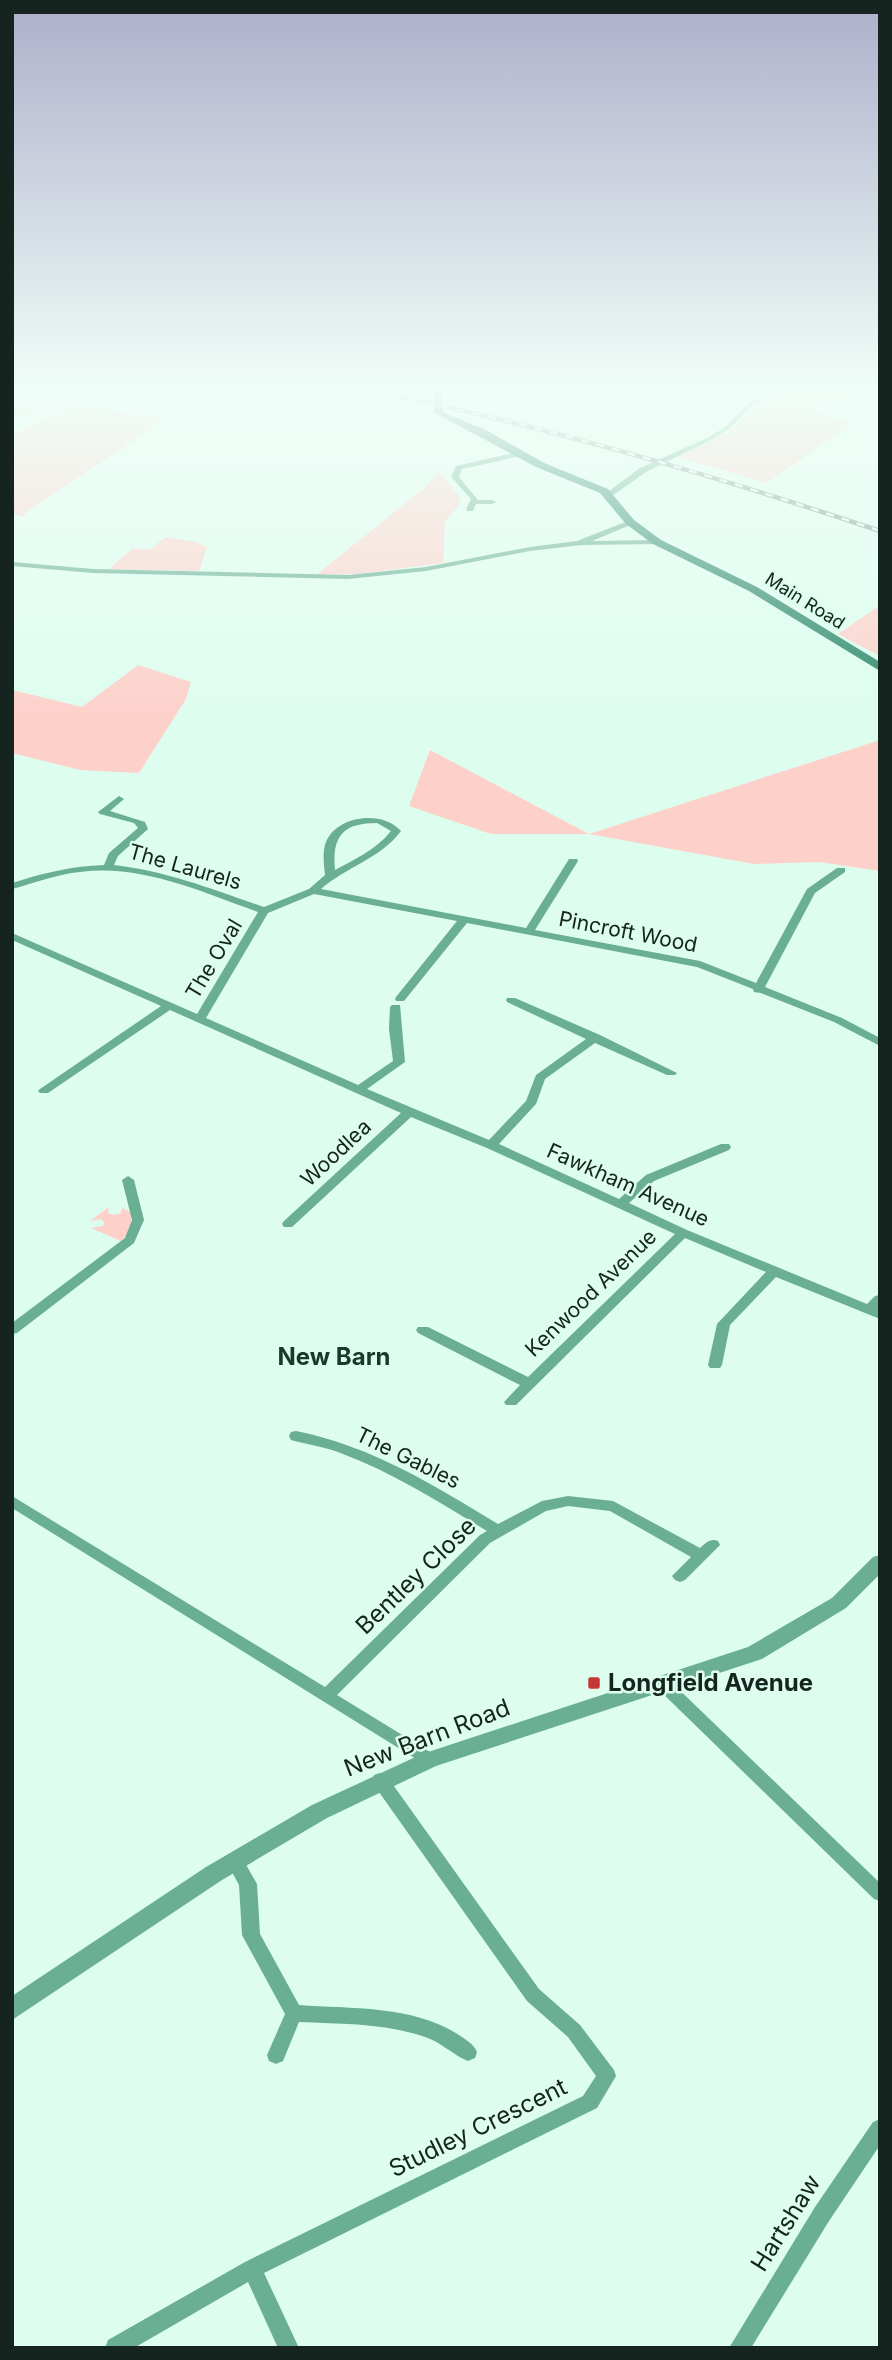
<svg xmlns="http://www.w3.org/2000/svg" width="892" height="2360" viewBox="0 0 892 2360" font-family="Inter,sans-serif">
<rect width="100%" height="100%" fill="#ddfdef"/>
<path fill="#fed0ca" d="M854,389L860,393L828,401L810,410L853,423L767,483L677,457L730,431L761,402L788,390Z
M12,402L78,405L160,418L145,433L25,513L24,517L12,514V435L75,406L12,416Z
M439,472L461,498L458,507L445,521L443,563L357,574L316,575L424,488Z
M165,537L196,542L207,547L199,571L109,569L133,548L150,550Z
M880,605V656L838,634Z
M138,665L191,682L186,699L139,773L80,770L12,753V690L82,707Z
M880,740V871L819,862L754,864L589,834H491L409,806L430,750L589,834Z
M109,1207L108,1213L114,1215L121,1213L122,1208L131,1212C132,1223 130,1234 121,1241L91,1228L103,1226L104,1222L101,1219L90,1221Z"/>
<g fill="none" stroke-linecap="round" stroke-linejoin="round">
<path fill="#6aaf94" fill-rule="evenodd" d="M776,389H785L755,403L729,429L713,439L646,472L612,496L605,494L640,468L709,437L725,427L751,401Z
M518,452L522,454L521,456L462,469L459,477L478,500H492L496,502L492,504H476L473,511H467L466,509L471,499L451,477L456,466Z
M630,520H633V524L592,541L657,540H660V544L582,545L530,551L426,571L348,579L93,573L12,566V562L93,569L348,575L426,567L530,547L577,541Z
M119,796L124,799L110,811L145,822L148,829L118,856L114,865C167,871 214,890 264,907L309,889L325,875C324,865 322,852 326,842C336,816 382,809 401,831C380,859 346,867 321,889L526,928L569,859H577L578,861L535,930L700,961L756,983L807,889L837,868H845V872L815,893L765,987L842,1018L880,1038V1046L834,1022L761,993L754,992L753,989L697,967L467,923L404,1001H396L395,999L396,997L457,921L314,894L268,913L206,1018L358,1085L393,1061L389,1029L390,1007L392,1005H400L405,1062L367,1089L489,1140L526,1101L536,1075L586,1039L507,1002L506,1000L507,998H515L600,1035L677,1073L675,1075H667L595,1043L545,1079L536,1104L499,1144L619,1199L646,1175L721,1144H729L731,1147L729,1150L654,1181L629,1203L687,1230L867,1304L875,1296L880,1295V1307L878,1309L880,1310V1319L776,1277L730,1325L722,1365L720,1368H710L708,1365L717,1324L766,1272L685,1238L516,1405H506L504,1402L520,1385L418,1333L416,1330L418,1327H428L528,1377L675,1234L487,1148L411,1117L292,1227H284L282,1224L284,1221L401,1113L170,1010L48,1093H40L38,1091L40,1089L161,1006L12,940V933L197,1014L258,912C201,892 142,864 80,872C57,874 35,883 12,889V883C43,873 72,866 104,865L109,853L138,828L134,823L100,814L98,812ZM377,823L391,831C376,850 355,859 335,870C332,837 342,823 377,823Z
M128,1176L134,1180L144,1220L134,1243L17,1333L12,1334V1323L125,1238L132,1220L122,1180Z
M296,1431C371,1446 434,1485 498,1524L542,1501L568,1496L613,1501L700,1548C706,1543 710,1538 718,1541L720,1545L685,1580L680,1582L675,1580L672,1576L691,1557L610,1511L568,1506L546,1511L490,1543L337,1695L435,1755L437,1760L435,1765L429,1767L12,1508V1496L325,1687L480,1535L487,1531C440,1503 394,1473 343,1454C326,1447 309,1445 291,1440L289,1436L291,1432Z
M662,1677L668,1679L880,1883V1901L874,1899L656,1687L654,1683L656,1679Z
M380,1773L386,1775L539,1989L580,2025L614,2070L616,2076L597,2108L264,2273L299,2348H278L248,2282L134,2348H105L108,2340L245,2262L583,2096L596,2076L568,2037L527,2001L374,1785L372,1780L374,1775Z
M235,1854L241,1856L257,1884L260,1934L299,2005C353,2009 416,2005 462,2037C469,2042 474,2045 477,2052L475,2058L468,2061C453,2055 441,2042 425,2037C385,2023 341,2024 299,2022L283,2061L276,2064L269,2061L267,2055L285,2014L242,1935L239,1885L226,1861L229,1856Z
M880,2119V2145L829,2221L751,2348H729L815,2207L873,2122Z"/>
<path fill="#6aaf94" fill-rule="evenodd" d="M880,1555V1574L846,1608L762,1659L436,1766L327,1818L222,1880L12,2020V1996L206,1867L312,1805L422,1754L748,1647L832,1598L873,1557Z"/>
<path fill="#2c8869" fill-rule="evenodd" d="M427,389H438L442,393L443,411L445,413L486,430L544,463L608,489L634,520L661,540L757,587L880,662V671L749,591L653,544L626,524L600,493L536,467L433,412L434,396Z"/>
<defs>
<path id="rail" d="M363,389C539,424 710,474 880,531"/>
</defs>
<use href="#rail" stroke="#7e968b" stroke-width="4.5"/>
<use href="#rail" stroke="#ddfdef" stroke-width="2.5" stroke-dasharray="8" stroke-linecap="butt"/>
</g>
<linearGradient id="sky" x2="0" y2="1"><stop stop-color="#aeafcb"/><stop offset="0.54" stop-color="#f0fef8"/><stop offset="1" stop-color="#f0fef8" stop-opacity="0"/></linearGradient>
<rect width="892" height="720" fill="url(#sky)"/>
<rect fill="#c53734" stroke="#ddfdef" stroke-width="2.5" x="587" y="1676" width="14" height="14" rx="3.5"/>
<g text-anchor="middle" stroke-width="5" stroke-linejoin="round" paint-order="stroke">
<g font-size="18" fill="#15241e" stroke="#ddfdef">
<text transform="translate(805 601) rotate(32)" y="6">Main Road</text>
</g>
<g font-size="21" fill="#15241e" stroke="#ddfdef">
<text transform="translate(185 867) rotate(16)" y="7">The Laurels</text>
<text transform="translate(628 932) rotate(11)" y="7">Pincroft Wood</text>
<text transform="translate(214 959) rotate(-59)" y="7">The Oval</text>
<text transform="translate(336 1153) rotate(-43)" y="7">Woodlea</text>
<text transform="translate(628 1185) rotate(24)" y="7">Fawkham Avenue</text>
<text transform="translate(591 1293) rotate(-44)" y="7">Kenwood Avenue</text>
<text transform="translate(408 1458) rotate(26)" y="7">The Gables</text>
</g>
<g font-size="24" font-weight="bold" fill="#173a2d" stroke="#ddfdef">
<text x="334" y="1365">New Barn</text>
</g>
<g font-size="24" fill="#15241e" stroke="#ddfdef">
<text transform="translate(416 1576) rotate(-44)" y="8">Bentley Close</text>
<text transform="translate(427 1738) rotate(-21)" y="8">New Barn Road</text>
<text transform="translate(478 2128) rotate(-26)" y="8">Studley Crescent</text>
<text transform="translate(786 2223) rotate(-58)" y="8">Hartshaw</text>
</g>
<g font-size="24" font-weight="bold" fill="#15241e" stroke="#ddfdef" text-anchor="start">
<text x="608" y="1691">Longfield Avenue</text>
</g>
</g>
<rect width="892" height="2360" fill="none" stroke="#15241e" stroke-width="28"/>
</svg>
